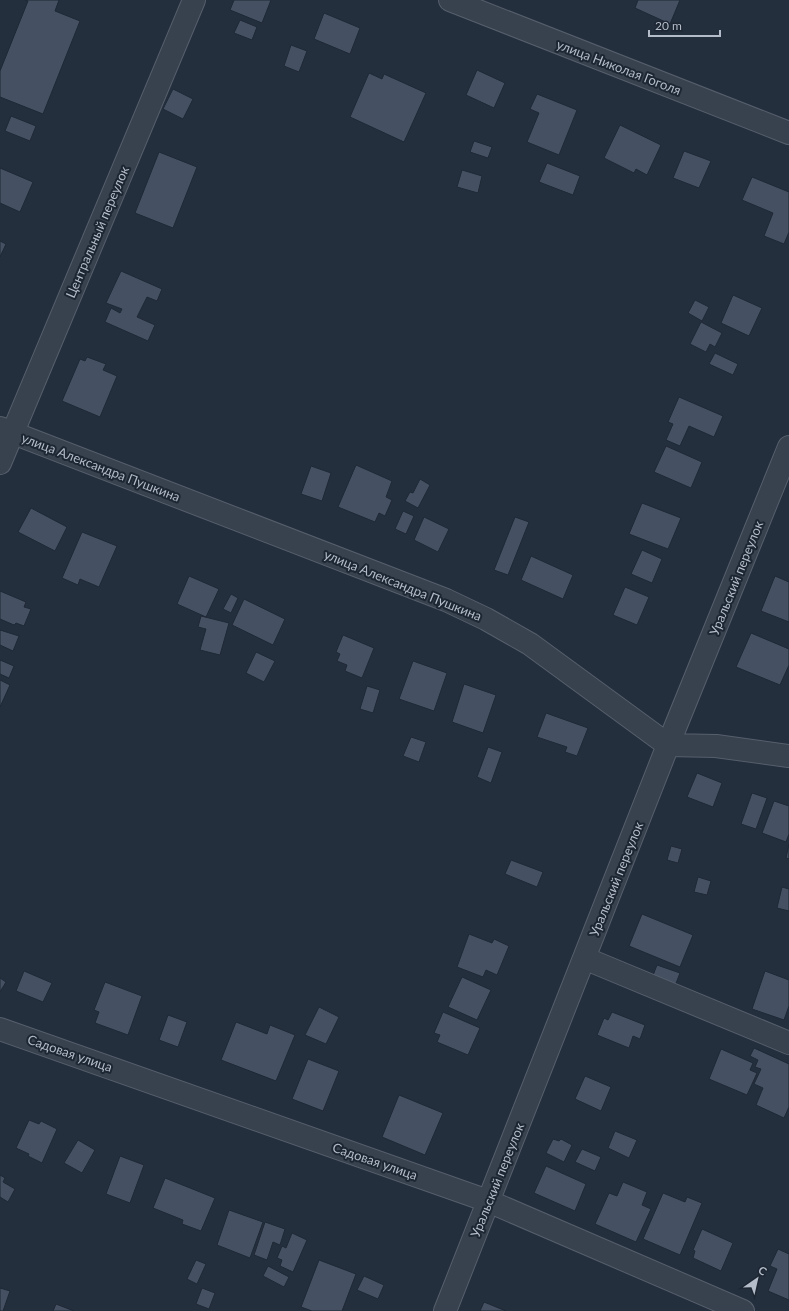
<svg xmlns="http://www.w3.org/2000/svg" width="789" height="1311" viewBox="0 0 789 1311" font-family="Lato,sans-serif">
<rect width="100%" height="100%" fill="#242f3e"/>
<path fill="#455162" stroke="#1f2835" d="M25,0H59L55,11L80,21L43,114L0,97V71L28,1Z
M234,0H271L262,23L230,10Z
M638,0H680L670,24L635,8Z
M324,13L360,28L350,54L314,39Z
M240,20L257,27L252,40L234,33Z
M291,45L307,51L299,72L284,66Z
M477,70L505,83L494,108L466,95Z
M369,73L382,79L384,74L426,93L404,142L350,117Z
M173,89L193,99L183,119L163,109Z
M537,94L577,110L559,155L527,142L539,113L530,109Z
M11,116L36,126L30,141L5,131Z
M620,125L661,145L647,175L636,169L634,173L604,158Z
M474,141L492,147L488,158L470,152Z
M684,151L711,161L699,188L673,178Z
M159,152L197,167L173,228L135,213Z
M547,163L580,176L573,195L539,182Z
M0,168L33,182L20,212L0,203Z
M462,170L482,176L478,193L457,187Z
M752,177L789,192V232L784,244L764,236L773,213L742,200Z
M0,241L6,244L0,257Z
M121,271L162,289L157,301L147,297L137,317L155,325L148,341L105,322L111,308L120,313L122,309L106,303Z
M733,295L762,308L749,336L721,323Z
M695,300L709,307L702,321L688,313Z
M701,322L722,333L715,347L710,344L706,352L690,344Z
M715,353L738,364L733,375L709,364Z
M87,357L106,364L103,370L117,376L100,417L62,401L80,359L85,361Z
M679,397L723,416L714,437L689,426L680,446L666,440L673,424L668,422Z
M666,446L702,462L691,488L654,472Z
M356,465L392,481L386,497L392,500L385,516L379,513L375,522L338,507Z
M311,466L331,473L322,501L301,494Z
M420,479L430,485L418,508L405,501L410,492L413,493Z
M642,503L681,518L668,549L629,534Z
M31,508L67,527L55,551L18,532Z
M403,511L414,516L406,534L395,529Z
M424,517L449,529L438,552L414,540Z
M515,517L529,522L508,575L494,570Z
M82,532L117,546L99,587L80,579L78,585L62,578Z
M642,550L662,559L652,583L631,574Z
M531,556L573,575L563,599L521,580Z
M189,576L219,589L206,617L177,604Z
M775,576L789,582V622L761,611Z
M625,587L649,597L637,625L613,615Z
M0,591L26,602L24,607L31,609L24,626L16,623L14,625L0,619Z
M231,594L238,598L231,613L223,609Z
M244,599L285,619L273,645L232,625Z
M201,616L229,623L220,655L200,650L206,629L198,627Z
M0,630L19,636L13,651L0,645Z
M751,633L789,649V665L780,685L736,667Z
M343,635L374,648L362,678L345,671L347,665L337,661L340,654L336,652Z
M256,652L275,661L264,682L246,673Z
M0,660L14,666L9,678L0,674Z
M413,661L447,673L434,711L399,699Z
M0,680L10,685L0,707Z
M464,684L496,695L483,733L452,722Z
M367,686L380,690L373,713L360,709Z
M546,713L588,728L577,756L565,752L567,747L537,737Z
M411,737L426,742L419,762L403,756Z
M488,747L502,752L491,783L477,777Z
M697,773L722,783L713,807L687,797Z
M752,793L767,798L756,829L741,824Z
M774,801L789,806V834L786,842L762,833Z
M789,844V859L786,858Z
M671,846L682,849L678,863L667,860Z
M511,860L543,872L537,887L505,874Z
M698,877L711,881L707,895L694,892Z
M782,887L789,889V911L777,908Z
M642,914L693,935L680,967L629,946Z
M469,934L492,943L494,939L509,946L497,975L486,970L483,977L457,967Z
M657,965L680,973L675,986L652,978Z
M24,971L52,983L43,1002L16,991Z
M765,971L789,980V1006L784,1020L752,1009Z
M462,977L491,990L477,1020L448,1007Z
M0,978L6,982L0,992Z
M105,982L142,996L128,1035L95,1023L99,1012L94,1010Z
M319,1007L339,1017L326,1044L305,1035Z
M443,1012L480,1028L468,1055L437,1042L440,1035L434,1033Z
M612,1012L645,1025L640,1039L633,1036L629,1048L597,1035L604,1018L608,1020Z
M168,1015L187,1022L178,1047L159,1040Z
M236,1022L267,1034L270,1025L295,1035L276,1081L221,1060Z
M754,1048L789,1064V1107L784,1118L756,1105L763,1088L754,1084L761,1069L755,1067L758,1060L750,1056Z
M721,1049L753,1063L750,1070L757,1073L747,1095L709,1079Z
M308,1059L339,1071L323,1111L292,1099Z
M585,1076L611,1087L601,1111L575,1099Z
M399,1095L443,1113L425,1155L382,1137Z
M29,1120L39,1124L41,1121L57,1129L42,1163L28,1156L29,1154L16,1148Z
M615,1131L637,1140L629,1158L608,1148Z
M553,1139L559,1141L561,1139L572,1145L564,1162L546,1153Z
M78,1140L95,1150L82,1173L64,1163Z
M582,1149L601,1157L595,1171L575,1162Z
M120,1156L144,1165L130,1203L106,1194Z
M546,1166L586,1184L575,1211L534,1193Z
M0,1175L5,1178L3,1182L15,1189L8,1202L0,1197Z
M165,1178L215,1198L201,1231L182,1224L183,1220L153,1208Z
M623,1182L647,1192L642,1205L651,1209L636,1242L595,1224L609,1193L617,1196Z
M663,1193L685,1202L687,1197L702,1203L680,1255L643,1239Z
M229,1210L263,1222L250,1258L217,1245Z
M265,1222L285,1229L280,1245L273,1242L267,1260L254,1255Z
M702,1229L733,1243L721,1271L693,1258L695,1251L693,1250Z
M292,1233L307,1240L293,1272L280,1266L282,1260L277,1258L282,1246L286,1248Z
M778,1249L789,1254V1300L768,1291L777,1269L770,1266Z
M196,1260L206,1264L197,1284L187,1279Z
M319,1260L356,1274L342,1311H312L301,1307Z
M268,1266L289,1277L284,1287L263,1276Z
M364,1276L384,1285L378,1299L357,1290Z
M0,1288L10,1291L3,1311H0Z
M202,1288L215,1293L209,1309L196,1304Z
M484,1302L506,1311H480Z
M56,1304L74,1311H53Z"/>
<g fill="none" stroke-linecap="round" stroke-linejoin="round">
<defs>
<path id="minor" d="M450,0L789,133
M0,428L446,600L486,619L530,644L668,745L716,746L789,756
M0,463L194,0
M584,958L789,1043
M0,1029L488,1201L743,1311
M445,1311L668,745L789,447"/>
</defs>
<use href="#minor" stroke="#565f6c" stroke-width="24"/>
<use href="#minor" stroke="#38414e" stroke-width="22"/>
</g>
<g text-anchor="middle" stroke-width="4" stroke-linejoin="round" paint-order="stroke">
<g font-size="13" fill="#b4bcc9" stroke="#1d2633">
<text transform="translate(619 67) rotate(21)" y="5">улица Николая Гоголя</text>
<text transform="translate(97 232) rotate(-67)" y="5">Центральный переулок</text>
<text transform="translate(101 467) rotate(21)" y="5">улица Александра Пушкина</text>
<text transform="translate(736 578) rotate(-68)" y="5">Уральский переулок</text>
<text transform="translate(403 585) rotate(22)" y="5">улица Александра Пушкина</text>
<text transform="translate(616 879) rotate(-68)" y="5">Уральский переулок</text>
<text transform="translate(70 1053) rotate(19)" y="5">Садовая улица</text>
<text transform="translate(375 1161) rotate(19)" y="5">Садовая улица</text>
<text transform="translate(497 1180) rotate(-68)" y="5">Уральский переулок</text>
</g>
</g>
<g transform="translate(757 1279) rotate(34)" stroke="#1d2633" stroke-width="3" paint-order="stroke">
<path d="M0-3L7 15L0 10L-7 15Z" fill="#b4bcc9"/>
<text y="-6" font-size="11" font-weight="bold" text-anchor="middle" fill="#b4bcc9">С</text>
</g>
<path d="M649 30v6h71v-6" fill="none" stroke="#b4bcc9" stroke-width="2"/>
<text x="655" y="30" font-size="12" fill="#b4bcc9" stroke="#1d2633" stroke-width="3" paint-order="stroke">20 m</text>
</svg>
